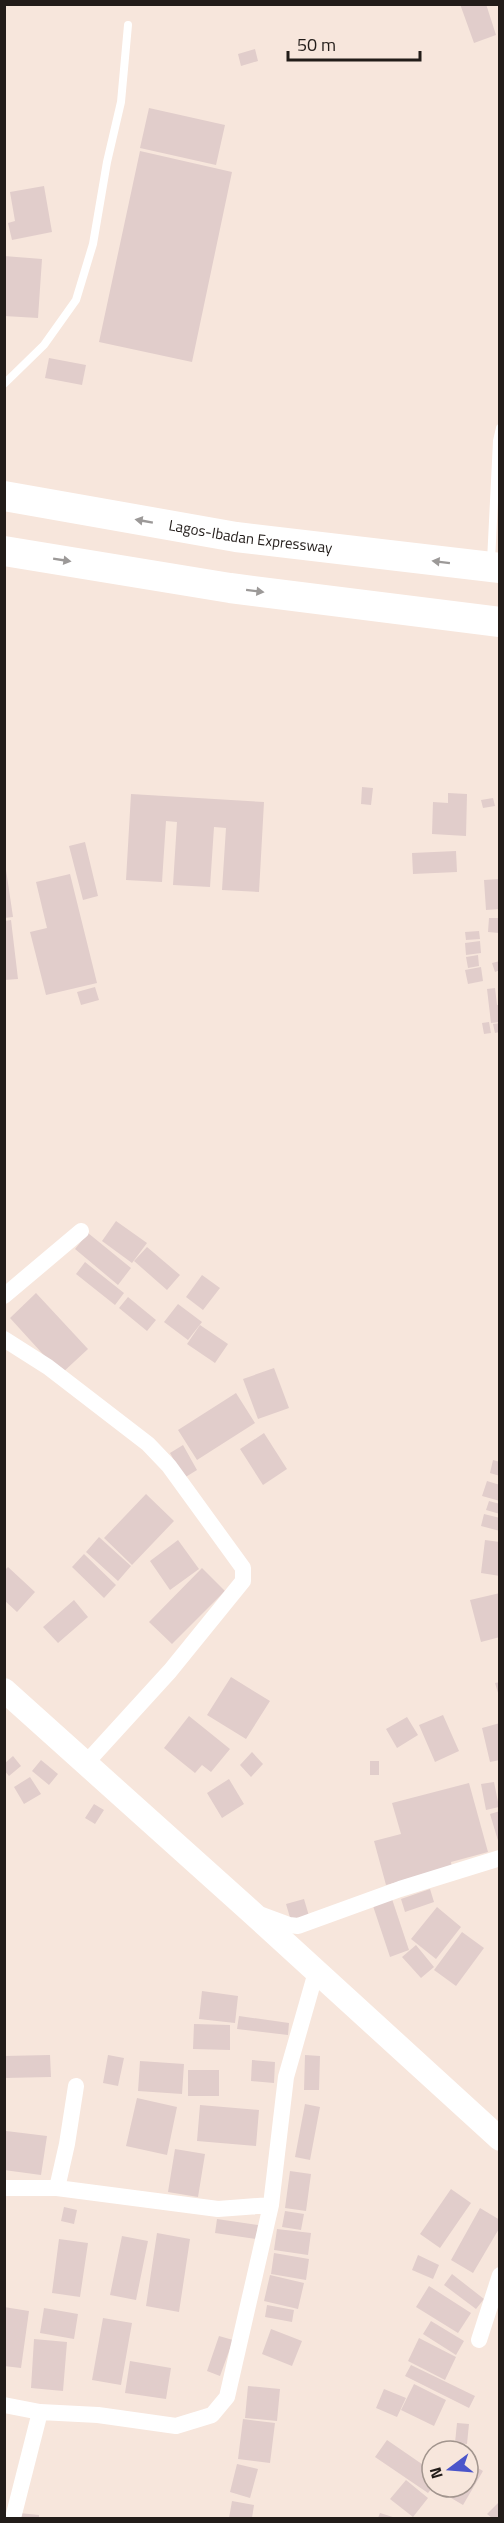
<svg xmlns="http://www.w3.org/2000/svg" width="504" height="2523" viewBox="0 0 504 2523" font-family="'Titillium Web',sans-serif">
<rect width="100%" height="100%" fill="#f7e6dc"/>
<path fill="#e1cdcb" d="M460,4H486L496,35L474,43Z
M255,49L258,61L241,66L238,54Z
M149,108L225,125L216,165L140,148Z
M140,151L232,172L192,362L99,342Z
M44,186L52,232L12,240L8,223L15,221L10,192Z
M4,256L42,259L38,318L4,316Z
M49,358L86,365L82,385L45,378Z
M362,787L373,788L371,805L361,804Z
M448,793L467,794L466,836L432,834L433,802L448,803Z
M131,794L264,802L259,892L222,890L226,828L214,827L210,887L173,885L177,822L166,821L162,882L126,880Z
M493,798L495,806L483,808L481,800Z
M85,842L98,896L83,900L69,846Z
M456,851L457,872L413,874L412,853Z
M4,856L13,917L4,918Z
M70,874L97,983L46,995L30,932L47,928L36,882Z
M500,879V909L486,910L484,880Z
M489,918H499V933L488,932Z
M11,920L18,979L4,980V921Z
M479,931L480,939L466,940L465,932Z
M480,941L481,953L466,955L465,943Z
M478,955L479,966L468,968L466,957Z
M500,961V970L495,972L492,963Z
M481,967L483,981L468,984L465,970Z
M95,987L99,1000L81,1005L77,992Z
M495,988L497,1005H500V1022L491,1023L487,989Z
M489,1022L491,1033L484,1034L482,1023Z
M500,1023V1032L495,1033L493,1024Z
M116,1221L147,1243L132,1263L102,1241Z
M88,1233L131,1268L118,1285L75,1249Z
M147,1247L180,1275L167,1290L134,1261Z
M85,1262L124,1293L115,1305L76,1274Z
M202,1275L220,1288L203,1310L186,1297Z
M36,1293L88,1349L61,1374L10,1318Z
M128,1297L156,1320L147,1331L119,1308Z
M178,1304L202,1322L188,1340L164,1322Z
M200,1325L228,1344L215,1363L187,1344Z
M274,1368L289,1408L258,1419L243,1379Z
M236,1393L255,1423L197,1460L178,1430Z
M264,1433L287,1469L263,1485L240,1449Z
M183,1445L197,1470L184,1478L170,1453Z
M493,1460L500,1462V1476L490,1473Z
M487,1481L500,1485V1501L482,1496Z
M146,1494L174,1521L132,1565L104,1538Z
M489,1501L500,1504V1514L486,1510Z
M484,1514L500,1518V1531L481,1526Z
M99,1537L131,1566L118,1581L86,1552Z
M178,1540L199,1569L170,1590L150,1561Z
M485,1540L500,1542V1576L481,1573Z
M84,1554L116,1585L104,1598L72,1567Z
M8,1567L35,1592L17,1612L4,1600V1571Z
M202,1568L225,1591L172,1644L149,1622Z
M500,1593V1637L481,1642L470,1600Z
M74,1600L88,1617L58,1643L43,1627Z
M231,1677L270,1701L246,1739L207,1715Z
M500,1682V1696H499L495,1683Z
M443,1715L459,1751L435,1762L419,1725Z
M189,1716L230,1749L211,1772L202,1765L195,1773L164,1748Z
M407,1717L418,1735L397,1748L386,1729Z
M500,1723V1760L490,1762L482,1728Z
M252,1752L263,1764L251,1777L240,1765Z
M13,1756L21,1766L9,1776L4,1770V1764Z
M41,1760L58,1774L49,1785L32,1771Z
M370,1761H379V1775H370Z
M30,1777L41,1794L24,1804L14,1787Z
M229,1779L244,1804L222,1818L207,1793Z
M494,1782L499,1807L486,1810L481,1784Z
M469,1783L488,1852L451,1862L452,1868L386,1885L374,1841L401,1834L392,1803Z
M94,1804L104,1810L95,1824L85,1818Z
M500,1811V1844H499L490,1814Z
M430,1889L434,1902L405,1912L401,1899Z
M304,1899L309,1916L291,1921L286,1904Z
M392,1899L409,1950L390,1957L373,1906Z
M437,1907L461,1927L436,1959L411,1939Z
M462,1932L484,1948L456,1986L434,1970Z
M416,1945L434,1967L421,1978L402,1957Z
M202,1991L238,1996L235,2023L199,2019Z
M239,2016L289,2023L288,2035L237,2029Z
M194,2024L230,2025V2050L193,2049Z
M50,2055L51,2077L4,2078V2056Z
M108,2055L124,2058L118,2086L103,2083Z
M305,2055L320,2056L319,2090H304Z
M252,2060L275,2062L274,2083L251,2081Z
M140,2061L184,2064L182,2094L138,2091Z
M188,2070H219V2096H188Z
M137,2098L177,2107L167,2155L126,2146Z
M305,2104L320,2107L310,2160L295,2157Z
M200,2105L259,2110L256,2146L197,2141Z
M6,2131L47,2136L41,2175L4,2170Z
M175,2149L205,2154L198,2197L168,2192Z
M290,2171L311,2174L306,2211L285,2208Z
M451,2189L471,2203L440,2248L420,2234Z
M64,2207L77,2210L74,2224L61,2221Z
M480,2208L500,2220V2227L473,2273L451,2260Z
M285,2211L304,2214L301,2230L282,2227Z
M217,2219L258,2225L256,2239L215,2233Z
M277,2229L311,2233L308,2255L274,2250Z
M157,2233L190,2239L179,2312L146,2306Z
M122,2236L148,2241L136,2300L110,2295Z
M59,2239L88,2243L80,2297L52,2293Z
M274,2253L309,2259L306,2280L271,2274Z
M418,2255L439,2265L433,2279L412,2270Z
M452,2274L484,2299L476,2309L444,2285Z
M270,2275L304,2283L298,2309L264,2301Z
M429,2286L471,2313L458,2333L416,2307Z
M267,2305L294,2310L292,2322L265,2317Z
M4,2307L29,2311L21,2368L4,2366Z
M44,2308L78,2314L74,2339L40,2333Z
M103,2318L132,2323L121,2385L92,2380Z
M431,2321L464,2341L456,2355L423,2334Z
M271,2329L302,2341L292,2366L262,2354Z
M219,2336L233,2340L220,2376L207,2371Z
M419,2338L456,2357L445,2380L408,2361Z
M34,2339L67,2342L63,2391L31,2388Z
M130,2361L171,2368L166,2399L125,2393Z
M411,2365L475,2396L469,2408L405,2376Z
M414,2384L446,2400L434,2426L401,2410Z
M248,2386L280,2389L277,2421L245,2418Z
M384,2389L406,2398L397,2417L376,2408Z
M243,2419L275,2423L270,2463L238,2459Z
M457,2423L469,2424L467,2444L455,2443Z
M387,2440L432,2471V2488L428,2493L375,2457Z
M468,2462L483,2471L463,2505L441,2492L444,2487H468Z
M237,2464L258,2469L250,2498L230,2492Z
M406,2480L428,2498L413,2517L390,2499Z
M232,2501L254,2505L252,2518H229Z
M500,2501V2518H492L487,2514Z
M19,2513L39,2515V2518H18Z
M380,2513L396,2518H378Z"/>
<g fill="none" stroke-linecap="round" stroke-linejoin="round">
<path stroke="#fff" stroke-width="8" d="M4,384L44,345L76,300L93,244L107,162L121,102L128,25
M491,561L497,441L500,428"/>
<path stroke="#fff" stroke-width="16" d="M4,1296L81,1231
M4,1339L48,1367L148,1444L169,1466L243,1568V1581L170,1671L87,1762
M262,1915L289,1925L298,1926L400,1889L500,1858
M4,2188H57L218,2209L271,2205
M57,2188L67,2144L76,2086
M479,2340L500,2275
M4,2405L40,2412L98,2415L176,2426L212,2415L227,2397L271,2205L286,2077L316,1972
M13,2518L40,2412"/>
<path stroke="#fff" stroke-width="24" d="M4,1690L248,1909L500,2139"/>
<g stroke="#fff" stroke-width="30">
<path id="s1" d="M4,496L236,537L500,568"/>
<path d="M4,551L230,588L500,622"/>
</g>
</g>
<defs><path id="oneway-solid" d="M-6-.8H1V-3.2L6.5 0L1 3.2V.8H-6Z" transform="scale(1.5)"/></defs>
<g fill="#9c9998">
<use href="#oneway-solid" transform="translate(144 521) rotate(-170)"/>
<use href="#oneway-solid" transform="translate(62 560) rotate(9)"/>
<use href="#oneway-solid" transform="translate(441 562) rotate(-173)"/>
<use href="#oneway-solid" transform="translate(255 591) rotate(7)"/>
</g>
<g text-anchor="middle" stroke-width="6" stroke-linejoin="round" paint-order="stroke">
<g font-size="15" fill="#221c19" stroke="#f7e6dc">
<text dy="5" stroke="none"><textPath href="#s1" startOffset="250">Lagos-Ibadan Expressway</textPath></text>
</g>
</g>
<rect width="504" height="2523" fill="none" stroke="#221c19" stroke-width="12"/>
<g transform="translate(450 2469) rotate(254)"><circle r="28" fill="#f7e6dc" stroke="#a2958e" stroke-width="1.5"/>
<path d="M0-4.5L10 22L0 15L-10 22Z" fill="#4b55ca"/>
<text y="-9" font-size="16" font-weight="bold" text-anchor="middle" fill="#221c19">N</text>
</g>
<path d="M288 51v9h132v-9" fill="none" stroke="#221c19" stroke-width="3"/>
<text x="297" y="51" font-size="18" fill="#221c19" stroke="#f7e6dc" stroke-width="4.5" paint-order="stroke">50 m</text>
</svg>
